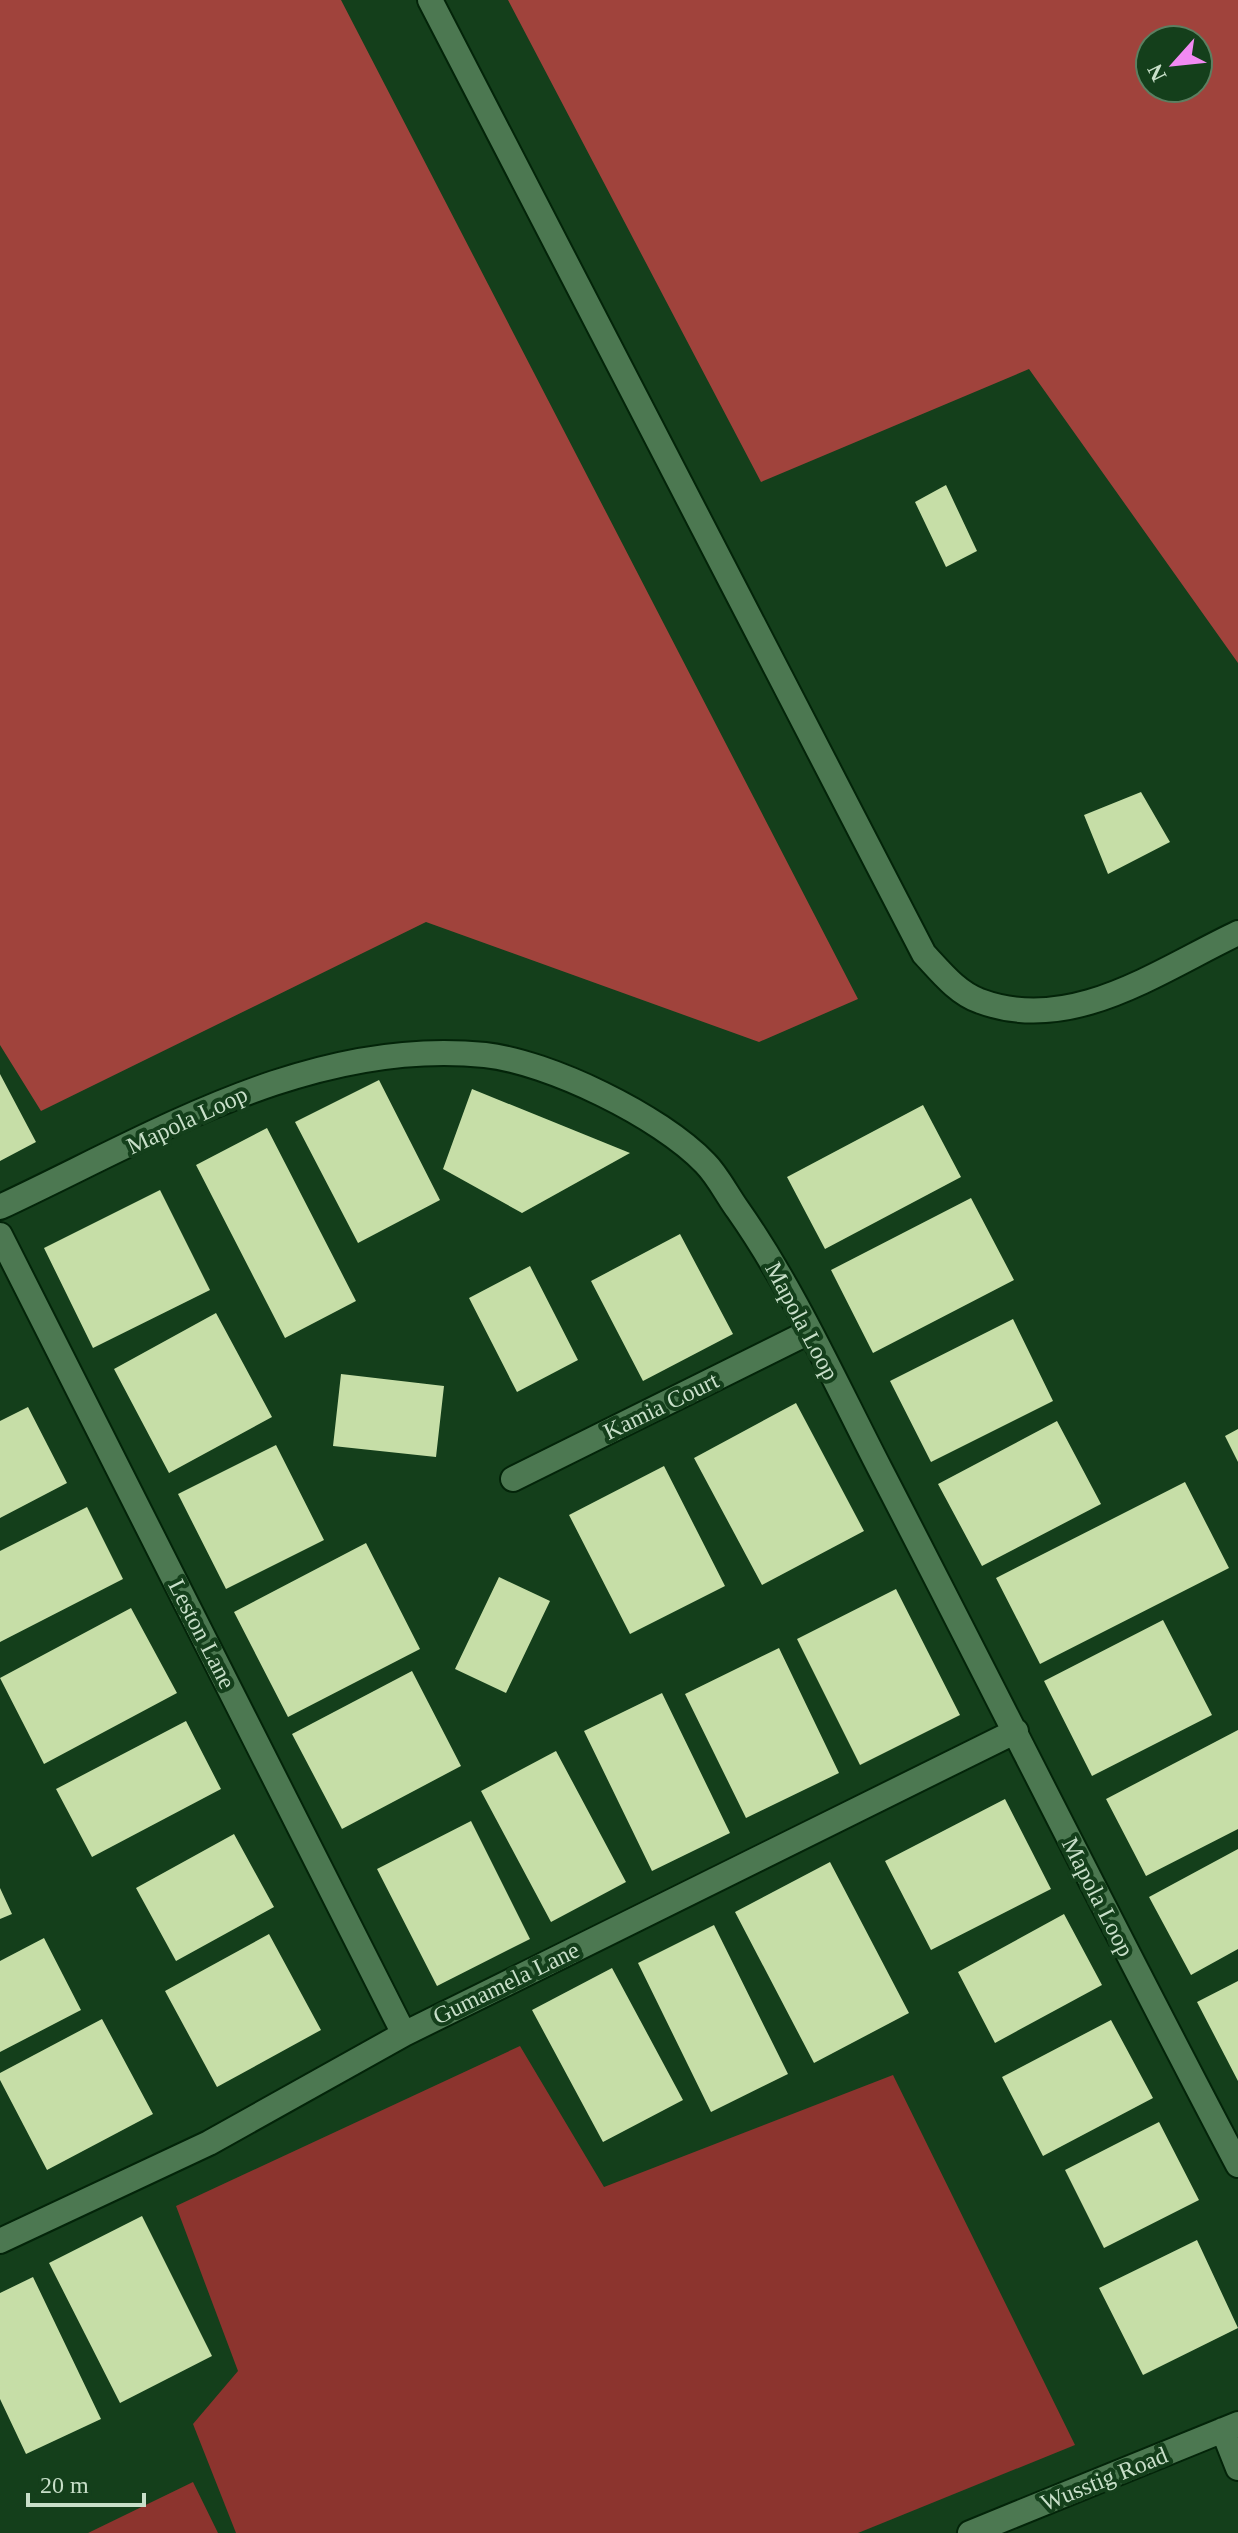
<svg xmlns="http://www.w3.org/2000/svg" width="1238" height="2533" viewBox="0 0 1238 2533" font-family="Georgia,serif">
<rect width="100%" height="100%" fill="#143f1b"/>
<path fill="#8c342e" d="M520,2046L604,2187L893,2075L1075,2445L858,2533H236L193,2424L238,2371L176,2206Z
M193,2482L218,2533H88Z"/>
<path fill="#a0433c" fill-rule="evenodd" d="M0,0H341L858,999L759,1042L426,922L41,1111L0,1045Z
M508,0H1238V663L1029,369L761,482ZM1198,40V88H1150V40Z"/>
<path fill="#c6dea7" d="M946,485L977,551L946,567L915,502Z
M1141,792L1170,842L1108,874L1084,815Z
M0,1074L36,1142L0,1161Z
M379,1080L440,1200L358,1243L295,1122Z
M472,1089L630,1153L522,1213L443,1169Z
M923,1105L961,1177L825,1249L787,1177Z
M267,1128L356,1301L285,1338L196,1165Z
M160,1190L210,1290L93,1348L44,1248Z
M971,1198L1014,1280L873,1353L831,1270Z
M680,1234L733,1334L643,1381L591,1281Z
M530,1266L578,1360L517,1392L469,1298Z
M216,1313L272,1417L169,1473L114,1369Z
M1013,1319L1053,1401L931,1462L890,1381Z
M341,1374L444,1386L436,1457L333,1446Z
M796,1403L864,1531L762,1585L694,1458Z
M28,1407L67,1483L0,1518V1421Z
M1057,1421L1101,1504L982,1566L938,1484Z
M1238,1429V1462L1225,1436Z
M276,1445L324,1540L226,1589L178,1494Z
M664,1466L725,1586L630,1634L569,1515Z
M1185,1482L1229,1568L1040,1664L996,1578Z
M87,1507L123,1579L0,1642V1551Z
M366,1543L420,1649L288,1717L234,1612Z
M499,1577L550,1601L506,1693L455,1669Z
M896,1589L960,1715L860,1765L797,1639Z
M131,1608L177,1693L44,1764L0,1678Z
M1163,1620L1212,1715L1092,1776L1044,1681Z
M779,1648L839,1773L746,1818L685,1694Z
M412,1671L461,1766L342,1829L292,1734Z
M662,1693L730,1833L652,1871L584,1731Z
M186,1721L221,1789L92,1857L56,1789Z
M1238,1730V1829L1146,1876L1106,1799Z
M556,1751L626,1882L551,1922L481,1791Z
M1005,1799L1051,1889L931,1950L885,1861Z
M471,1821L530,1939L437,1986L377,1869Z
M234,1834L274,1907L176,1961L136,1888Z
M1238,1849V1949L1191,1975L1149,1897Z
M830,1862L909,2013L814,2063L735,1912Z
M0,1888L12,1914L0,1919Z
M1064,1914L1102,1985L995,2043L958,1972Z
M714,1925L788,2074L711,2112L638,1963Z
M269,1934L321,2030L217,2087L165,1991Z
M44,1938L81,2010L0,2052V1961Z
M612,1968L683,2100L603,2142L532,2010Z
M1238,1981V2081L1197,2002Z
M102,2019L153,2114L47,2170L0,2080V2073Z
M1111,2020L1153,2098L1043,2156L1002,2077Z
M1159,2122L1199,2200L1104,2248L1065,2170Z
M142,2216L212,2356L120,2403L49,2263Z
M1197,2240L1238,2328L1143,2375L1099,2288Z
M33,2277L101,2419L26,2454L0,2399V2293Z"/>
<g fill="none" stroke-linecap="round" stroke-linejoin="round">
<defs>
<path id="street" d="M430,0L924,954C940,971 957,993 980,1001C1071,1035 1158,971 1238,933
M0,1207C152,1136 310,1037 485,1055C549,1062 660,1116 705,1163C718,1176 727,1195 738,1210C794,1290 835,1382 880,1469C1000,1701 1116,1934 1238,2165
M0,1235L404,2034
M513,1479L809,1332
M0,2241L209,2143L404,2034L1016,1731
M1223,2430L1238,2468
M970,2533L1238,2424"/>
</defs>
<use href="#street" stroke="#032409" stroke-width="28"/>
<use href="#street" stroke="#4c7851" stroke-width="24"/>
</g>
<g text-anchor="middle" stroke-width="8" stroke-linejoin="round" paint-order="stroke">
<g font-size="24" fill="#c8dfc9" stroke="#143f1b">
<text transform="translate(187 1120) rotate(-25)" y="8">Mapola Loop</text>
<text transform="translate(802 1321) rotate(62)" y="8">Mapola Loop</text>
<text transform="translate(661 1406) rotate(-26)" y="8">Kamia Court</text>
<text transform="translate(202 1634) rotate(63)" y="8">Leston Lane</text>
<text transform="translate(1098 1897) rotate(63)" y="8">Mapola Loop</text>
<text transform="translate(506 1983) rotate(-26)" y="8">Gumamela Lane</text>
<text transform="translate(1104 2479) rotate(-22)" y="8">Wusstig Road</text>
</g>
</g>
<g transform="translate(1174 64) rotate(243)"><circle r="38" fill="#143f1b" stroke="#5c7f61" stroke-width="2"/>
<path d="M0-6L14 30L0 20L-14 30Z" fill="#f28af3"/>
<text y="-12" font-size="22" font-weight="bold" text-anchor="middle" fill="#c8dfc9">N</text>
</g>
<path d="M28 2493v12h116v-12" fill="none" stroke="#c8dfc9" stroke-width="4"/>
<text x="40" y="2493" font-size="24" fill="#c8dfc9" stroke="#143f1b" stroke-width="6" paint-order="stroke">20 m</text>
</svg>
